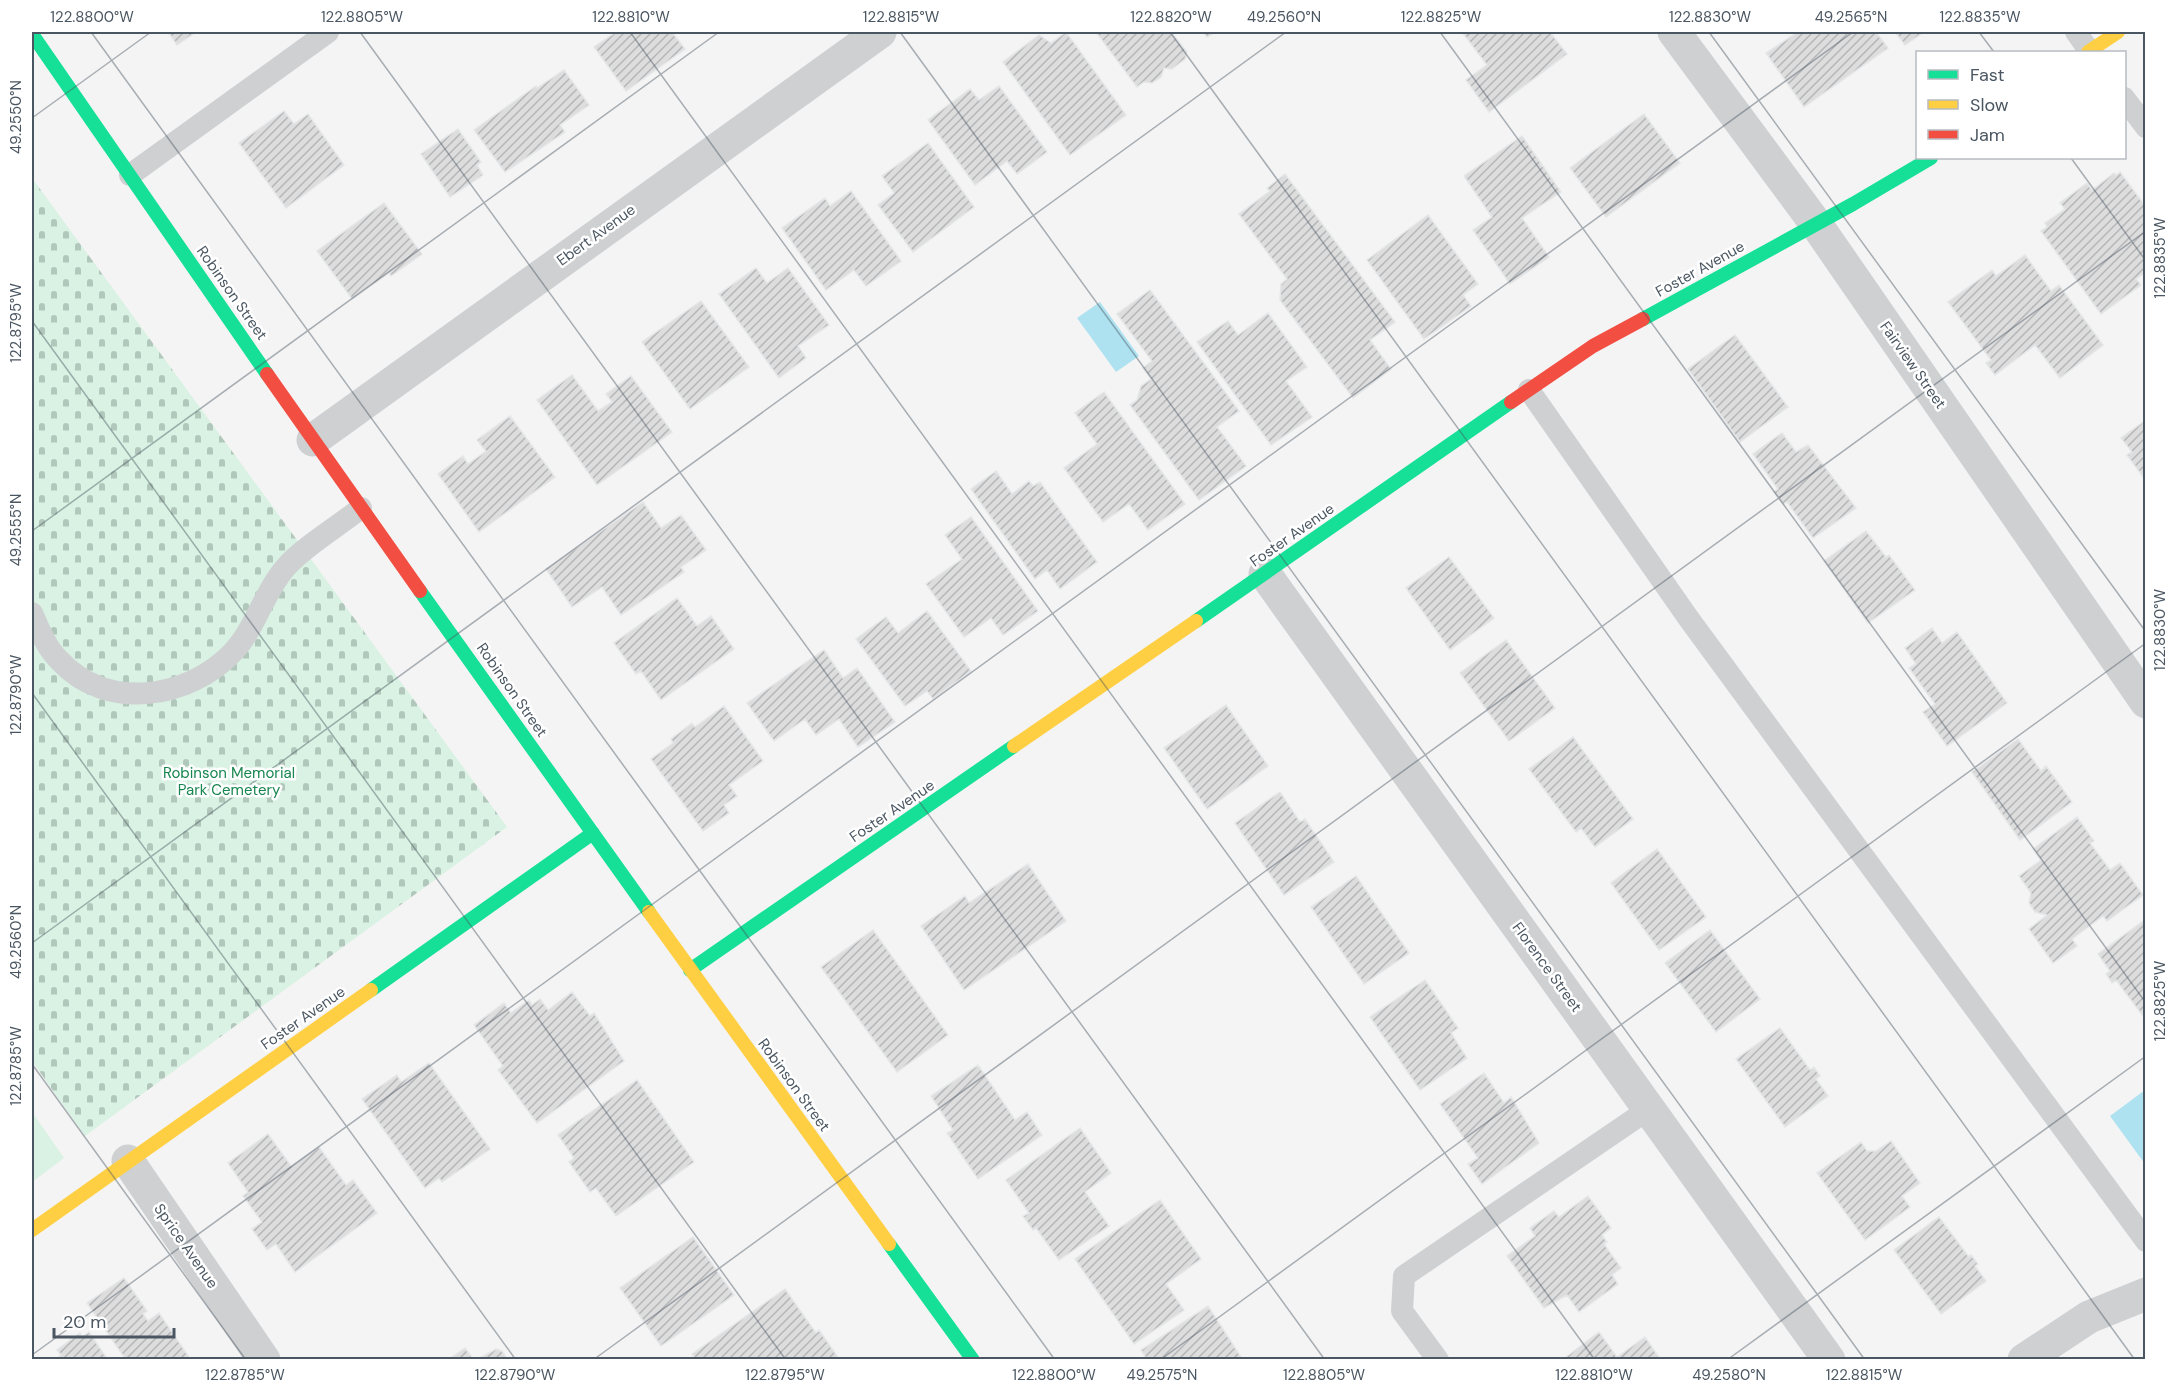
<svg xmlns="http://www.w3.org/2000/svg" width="2177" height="1391" viewBox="0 0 2177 1391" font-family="'DM Sans',sans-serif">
<defs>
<pattern id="cemetery-stones" width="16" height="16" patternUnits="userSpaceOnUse" patternTransform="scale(1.5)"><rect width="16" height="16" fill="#d9f2e3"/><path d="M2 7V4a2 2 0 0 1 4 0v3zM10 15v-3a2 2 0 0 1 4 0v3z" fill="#b2c7bb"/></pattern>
<pattern id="building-hatch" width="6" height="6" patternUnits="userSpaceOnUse" patternTransform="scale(1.5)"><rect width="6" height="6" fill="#ddddde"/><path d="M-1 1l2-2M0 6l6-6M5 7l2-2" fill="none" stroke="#b5b6b7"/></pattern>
</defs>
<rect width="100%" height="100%" fill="#f4f4f4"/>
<path fill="#d9f2e3" d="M32,1112L64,1158L32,1182Z"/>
<path fill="url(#cemetery-stones)" d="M32,178L507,827L85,1136L32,1061Z"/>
<path fill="#aee2f0" d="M1100,302L1139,356L1116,372L1077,318Z
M2145,1090V1164L2110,1116Z"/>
<path fill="url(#building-hatch)" stroke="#e5e6e7" stroke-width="1.5" d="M168,32H196L177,45Z
M616,32H672L685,49L626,91L594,47Z
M1066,32L1126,115L1070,155L1003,62L1039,35L1051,43Z
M1096,32H1171L1187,52L1185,59L1172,69L1164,68L1161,77L1152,83L1144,82L1137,87Z
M1203,32H1216L1207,37Z
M1462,32H1550L1567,54L1489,112L1466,80L1487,65Z
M1798,32H1876L1888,48L1804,107L1766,53Z
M1895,32H1924L1905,45Z
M564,70L589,105L560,125L565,132L505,172L474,130L536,86L537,88Z
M999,86L1047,152L1017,174L1007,161L975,185L928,120L970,89L979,100Z
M284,111L294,124L308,114L344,165L286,208L239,143Z
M1644,114L1680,163L1606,217L1570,168Z
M458,129L481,162L477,165L483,175L450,197L421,154Z
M1522,136L1561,192L1522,218L1549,257L1510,284L1473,230L1492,217L1464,176Z
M928,143L974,207L913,252L878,205L894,193L882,176Z
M2120,172L2146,207V272L2136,279L2141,285L2101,314L2041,231L2047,227L2045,223L2065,209L2060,203L2087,183L2092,190L2114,173L2116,175Z
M1285,174L1395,322L1370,340L1391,369L1353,398L1280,300L1281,284L1287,279L1239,214L1270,191L1267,188Z
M851,191L901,261L866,286L854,270L826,290L782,228L825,198L830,206Z
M384,203L422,254L391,276L389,273L352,299L317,251Z
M1428,215L1478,284L1463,295L1471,306L1424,339L1367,260Z
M2025,255L2051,291L2059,285L2103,345L2060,378L2035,345L1995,375L1986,363L1991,360L1948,302L1992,270L1996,276Z
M756,268L767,283L788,268L829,325L798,346L806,358L779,378L719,294Z
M1150,290L1239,411L1217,427L1246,466L1199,500L1130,405L1137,400L1141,386L1151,379L1143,368L1152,361L1117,314Z
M701,301L749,367L690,409L642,342Z
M1268,313L1307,367L1286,381L1312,417L1271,445L1197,342L1228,321L1238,335Z
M1735,335L1788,407L1740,442L1688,369Z
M572,375L598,411L612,402L606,394L631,376L672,432L597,485L537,400Z
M1104,392L1185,504L1148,530L1129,504L1103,522L1064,468L1097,444L1075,413Z
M510,416L555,477L479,532L438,474L463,456L468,464L486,451L477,440Z
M2146,420V481L2127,455L2132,452L2121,438Z
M1782,433L1796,452L1808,445L1856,508L1813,538L1787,502L1783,504L1774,492L1778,489L1753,454Z
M996,471L1012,494L1029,481L1033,486L1040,482L1097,562L1060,589L1047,570L1035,579L971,489Z
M643,502L661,528L681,515L706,550L681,567L684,572L621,615L602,587L572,607L546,569Z
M971,517L1038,611L1003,635L991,618L964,637L926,584L962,559L945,535Z
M1866,531L1886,557L1889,555L1915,590L1868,623L1824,561Z
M1449,557L1494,618L1450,650L1406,588Z
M677,598L697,626L711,616L734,649L661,700L641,671L636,674L614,643Z
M927,611L971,671L933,699L927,691L905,706L856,639L886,617L898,633Z
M1932,628L1942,643L1957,632L2007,703L1947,746L1923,712L1935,704L1909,668L1916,664L1905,648Z
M1506,640L1555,708L1509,741L1460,673Z
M824,650L843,678L857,668L895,722L858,747L839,719L816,735L805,719L774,741L747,703Z
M1226,705L1268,766L1207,809L1164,748Z
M724,706L763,761L729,785L737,796L724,805L729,813L703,831L651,759L673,743L671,739L692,723L695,727Z
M1573,737L1633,819L1595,847L1581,828L1576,832L1529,769Z
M2018,739L2041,771L2046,766L2072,802L2020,840L1972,772Z
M1280,792L1300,822L1305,819L1334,862L1284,895L1235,823Z
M2077,817L2094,841L2090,843L2110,870L2120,863L2143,895L2107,921L2103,916L2072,939L2077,946L2053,963L2029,929L2047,915L2035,912L2029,903L2031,893L2019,876L2041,860L2033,849Z
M1657,849L1706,917L1659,950L1611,883Z
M1028,864L1066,921L964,990L921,926L965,896L969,903Z
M1356,876L1409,953L1364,984L1311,907Z
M2146,919V1020L2116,980L2112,983L2106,974L2110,971L2098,954Z
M873,930L948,1035L897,1072L821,967Z
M1710,930L1760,999L1716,1032L1665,963Z
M1425,980L1458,1028L1451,1033L1467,1058L1420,1090L1370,1017Z
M572,992L590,1016L594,1013L624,1061L537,1123L498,1070L503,1066L474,1025L504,1003L511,1013L529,1000L532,1005L540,999L548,1010Z
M1780,1028L1810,1070L1814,1067L1820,1076L1816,1079L1828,1096L1785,1127L1736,1059Z
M429,1063L490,1149L442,1182L439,1178L425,1188L362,1099L397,1075L401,1082Z
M978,1065L1015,1120L1027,1112L1042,1135L978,1179L947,1133L953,1130L931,1096Z
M1484,1073L1504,1103L1511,1097L1539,1143L1482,1184L1468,1164L1478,1158L1440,1104Z
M637,1080L694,1162L616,1216L596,1188L590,1192L569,1162L574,1158L558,1135Z
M1080,1128L1111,1173L1085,1192L1109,1226L1059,1260L1036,1228L1033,1230L1023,1216L1029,1213L1006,1180Z
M268,1134L291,1166L319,1147L346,1185L353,1180L377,1213L295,1272L276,1244L267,1250L252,1229L262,1222L243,1196L248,1192L228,1163Z
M1891,1141L1920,1183L1902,1196L1910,1207L1865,1240L1817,1173L1861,1142L1867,1151H1876Z
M1588,1196L1611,1228L1602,1235L1607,1242L1604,1244L1621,1268L1612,1275L1618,1284L1579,1312L1567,1295L1544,1308L1507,1256L1535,1236L1530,1228L1554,1211L1559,1217Z
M1160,1200L1201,1259L1166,1284L1184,1310L1134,1344L1075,1259Z
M1939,1217L1969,1257L1971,1255L1978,1264L1975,1266L1986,1281L1941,1314L1894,1250Z
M693,1237L734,1295L661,1346L620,1288Z
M124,1278L147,1311L143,1314L148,1321L159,1313L191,1360H126L87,1303Z
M785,1289L816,1333L819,1330L840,1360H696L692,1354Z
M1208,1306L1243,1360H1147L1141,1350Z
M89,1332L108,1360H55L61,1355L57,1350L80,1333L82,1337Z
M1599,1332L1617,1357L1645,1337L1661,1360H1562Z
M465,1348L474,1360H448Z
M496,1349L502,1351L508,1360H476Z"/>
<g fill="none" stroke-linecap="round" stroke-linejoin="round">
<path stroke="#ced0d2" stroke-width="22" d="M2076,32L2090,52
M2124,98L2146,127
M130,175L328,32
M1529,390L1689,619L2146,1241
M32,613C39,629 46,647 59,660C106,712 189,699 233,652C255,629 264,592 286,567C303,547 340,525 361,508
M1438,1360L1402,1311L1404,1276L1649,1109"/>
<path stroke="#ced0d2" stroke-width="33" d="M1674,32L1816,224L2146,702
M313,440L880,32
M1265,574L1829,1360
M128,1161L264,1360
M2024,1360L2089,1317L2146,1294"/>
<path stroke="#16e098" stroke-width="14" d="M32,34L267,374
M1643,319L1853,204L1931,158
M420,591L649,912
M1196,621L1511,402
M690,970L1014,746
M371,990L593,833
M889,1244L973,1360"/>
<path stroke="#ffcf43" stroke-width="14" d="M2088,52L2118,32
M1014,746L1196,621
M649,912L889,1244
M32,1230L371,990"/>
<path stroke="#f24e42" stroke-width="14" d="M267,374L420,591
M1511,402L1593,346L1643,319"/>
</g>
<path fill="none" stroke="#4a5661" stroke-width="1.5" stroke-opacity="0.45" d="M91,32L1055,1360M360,32L1325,1360M630,32L1595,1360M900,32L1865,1360M1170,32L2135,1360M1440,32L2146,1003M1709,32L2146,632M1979,32L1994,52M32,118L151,32M2071,158L2146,261M32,321L786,1360M32,531L719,32M32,693L516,1360M32,943L1286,32M32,1064L246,1360M32,1355L1853,32M593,1360L2146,231M1160,1360L2146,643M1727,1360L2146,1056"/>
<g text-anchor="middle" stroke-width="5" stroke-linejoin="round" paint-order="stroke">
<g font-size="15" fill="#4a5661" stroke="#fff">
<text transform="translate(596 235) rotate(-36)" y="5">Ebert Avenue</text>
<text transform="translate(1700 269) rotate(-29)" y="5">Foster Avenue</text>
<text transform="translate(232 293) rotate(55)" y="5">Robinson Street</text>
<text transform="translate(1913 365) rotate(55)" y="5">Fairview Street</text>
<text transform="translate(1292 535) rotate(-35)" y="5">Foster Avenue</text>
<text transform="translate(512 690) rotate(55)" y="5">Robinson Street</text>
<text transform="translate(892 811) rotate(-34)" y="5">Foster Avenue</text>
<text transform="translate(1547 967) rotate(54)" y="5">Florence Street</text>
<text transform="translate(303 1018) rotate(-35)" y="5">Foster Avenue</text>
<text transform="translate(794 1085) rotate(54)" y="5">Robinson Street</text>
<text transform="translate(186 1246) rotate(55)" y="5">Sprice Avenue</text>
</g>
<g font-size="15" fill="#17864f" stroke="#fff">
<text x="229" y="778">Robinson Memorial<tspan x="229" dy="17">Park Cemetery</tspan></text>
</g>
</g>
<rect width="2177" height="1391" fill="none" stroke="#ffffff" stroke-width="66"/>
<rect x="1916" y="51" width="210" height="108" fill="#ffffff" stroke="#b7bbc0" stroke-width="1.5"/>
<rect x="1928" y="70" width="30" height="9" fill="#16e098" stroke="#b7bbc0" stroke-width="1.5"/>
<text x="1970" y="81" font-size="18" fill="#4a5661">Fast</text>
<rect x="1928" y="100" width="30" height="9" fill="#ffcf43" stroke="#b7bbc0" stroke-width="1.5"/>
<text x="1970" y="111" font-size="18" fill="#4a5661">Slow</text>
<rect x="1928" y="130" width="30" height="9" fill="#f24e42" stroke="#b7bbc0" stroke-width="1.5"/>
<text x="1970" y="141" font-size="18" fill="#4a5661">Jam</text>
<path d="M54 1328v9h120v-9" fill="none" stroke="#4a5661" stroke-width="3"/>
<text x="63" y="1328" font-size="18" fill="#4a5661" stroke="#ffffff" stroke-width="4.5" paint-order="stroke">20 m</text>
<rect x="33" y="33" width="2111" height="1325" fill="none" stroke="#4a5661" stroke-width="2"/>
<g font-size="15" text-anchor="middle" fill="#4a5661">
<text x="92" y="22">122.8800°W</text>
<text x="362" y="22">122.8805°W</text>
<text x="631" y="22">122.8810°W</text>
<text x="901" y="22">122.8815°W</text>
<text x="1171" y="22">122.8820°W</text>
<text x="1284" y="22">49.2560°N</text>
<text x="1441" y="22">122.8825°W</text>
<text x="1710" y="22">122.8830°W</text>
<text x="1851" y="22">49.2565°N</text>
<text x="1980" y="22">122.8835°W</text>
<text transform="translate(16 117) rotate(-90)" y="5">49.2550°N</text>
<text transform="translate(2160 258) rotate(-90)" y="5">122.8835°W</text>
<text transform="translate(16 323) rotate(-90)" y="5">122.8795°W</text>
<text transform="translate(16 530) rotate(-90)" y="5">49.2555°N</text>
<text transform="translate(2160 630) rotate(-90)" y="5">122.8830°W</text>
<text transform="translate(16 695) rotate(-90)" y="5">122.8790°W</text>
<text transform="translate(16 942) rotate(-90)" y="5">49.2560°N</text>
<text transform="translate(2160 1001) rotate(-90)" y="5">122.8825°W</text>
<text transform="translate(16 1066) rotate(-90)" y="5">122.8785°W</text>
<text x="245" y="1380">122.8785°W</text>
<text x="515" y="1380">122.8790°W</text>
<text x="785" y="1380">122.8795°W</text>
<text x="1054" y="1380">122.8800°W</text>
<text x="1162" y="1380">49.2575°N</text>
<text x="1324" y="1380">122.8805°W</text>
<text x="1594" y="1380">122.8810°W</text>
<text x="1729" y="1380">49.2580°N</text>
<text x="1864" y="1380">122.8815°W</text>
</g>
</svg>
